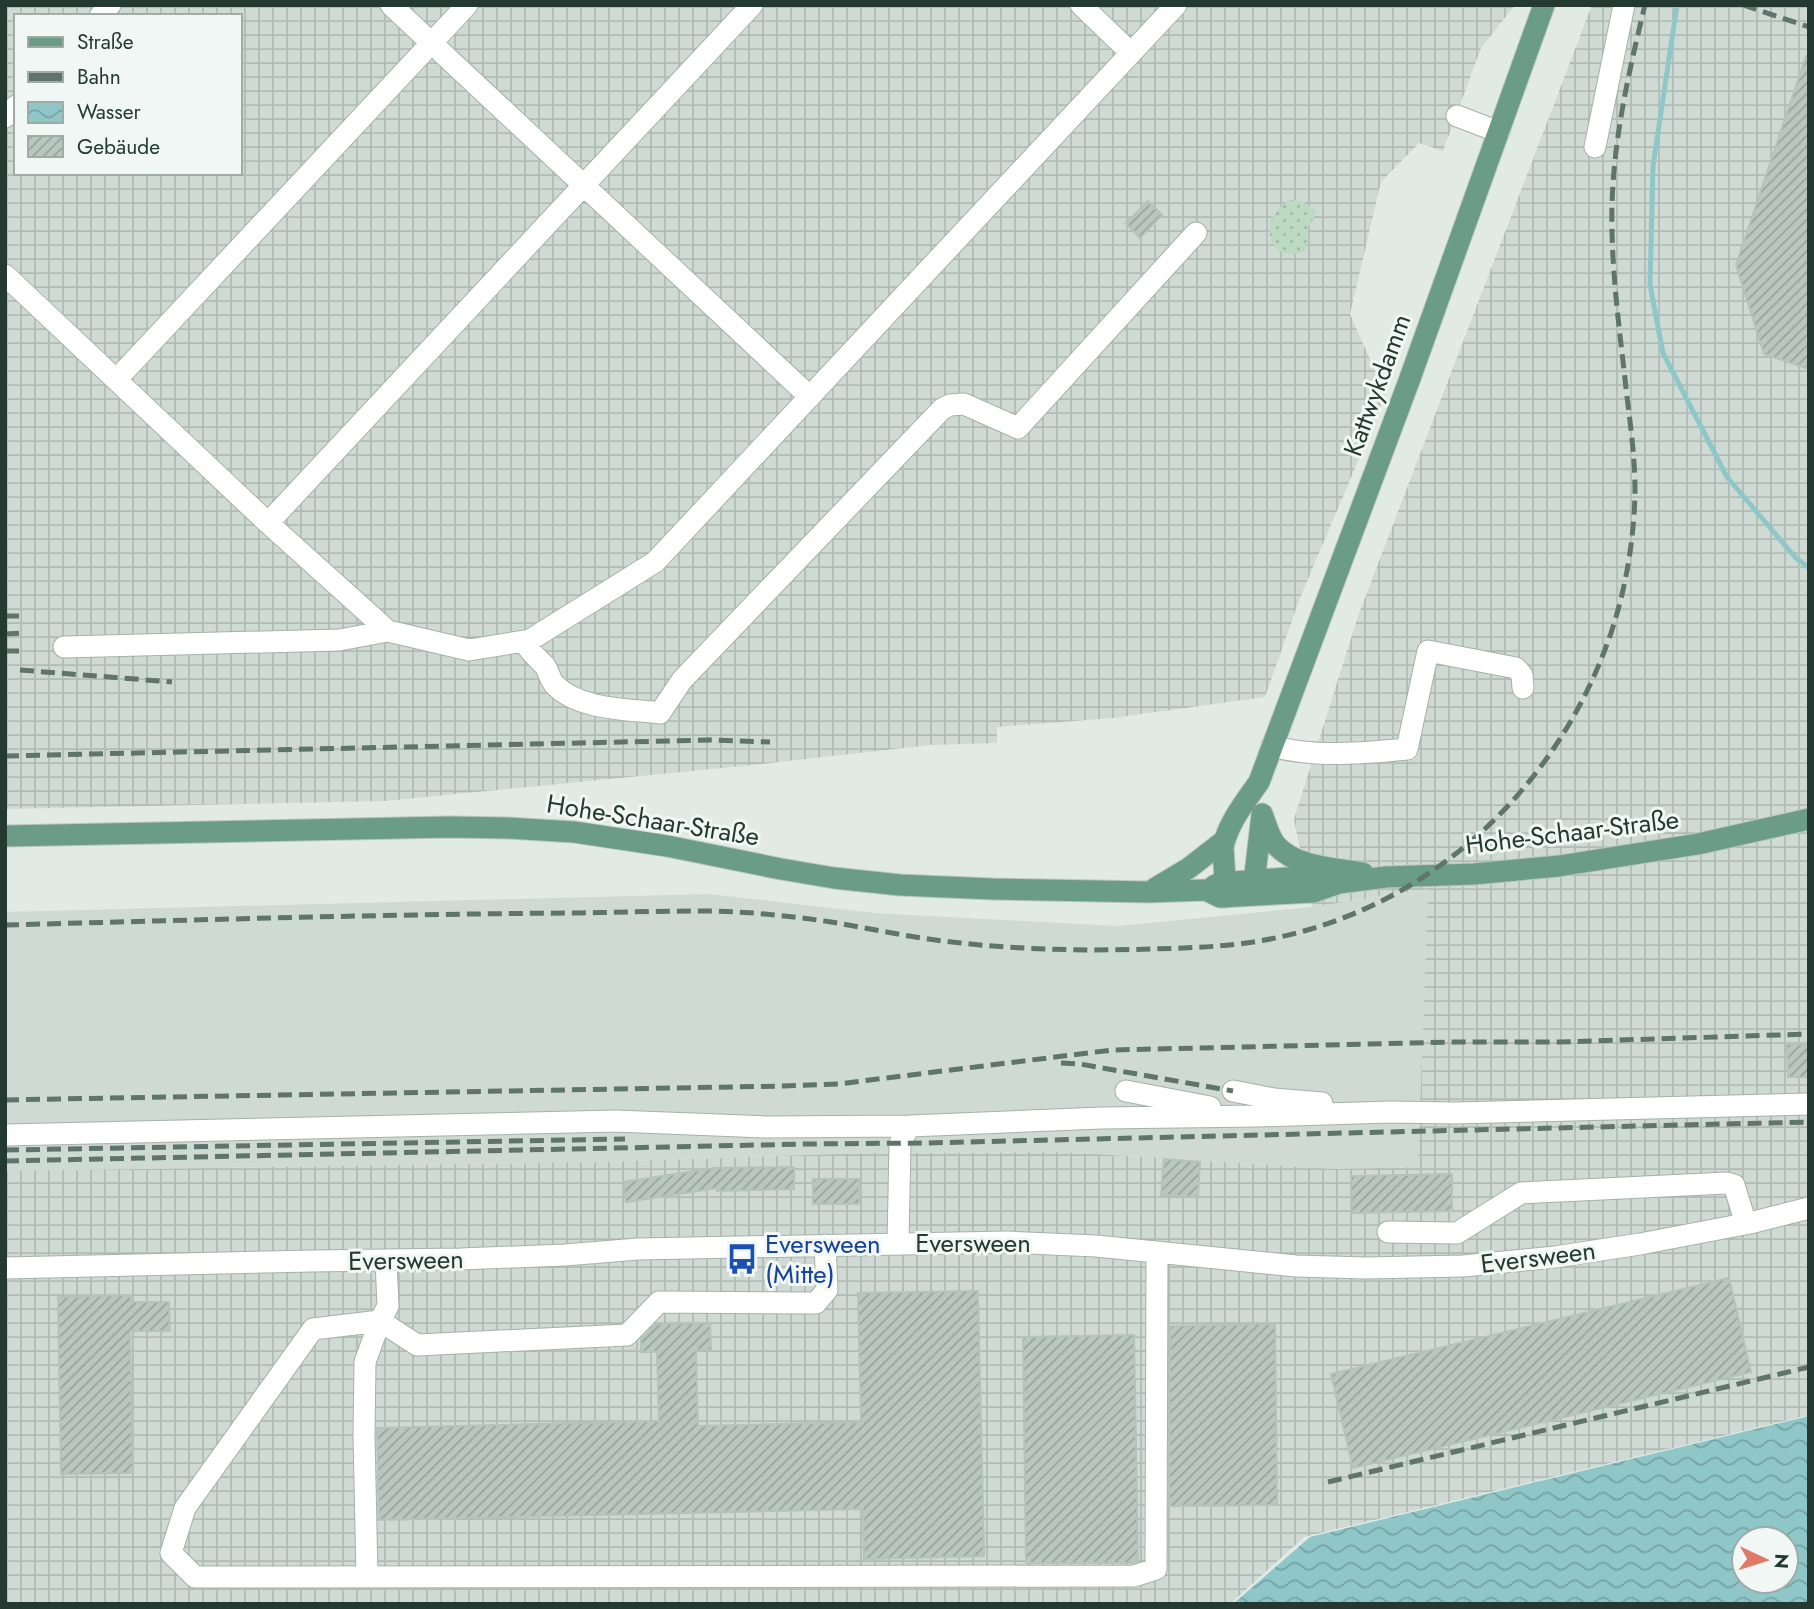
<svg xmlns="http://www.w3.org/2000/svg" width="1814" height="1609" viewBox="0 0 1814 1609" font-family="Jost,sans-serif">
<defs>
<pattern id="industrial-grid" width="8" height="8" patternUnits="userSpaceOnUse" patternTransform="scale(1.75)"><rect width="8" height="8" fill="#d0dad4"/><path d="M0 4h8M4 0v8" fill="none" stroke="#b2bcb6"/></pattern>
<pattern id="grass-dots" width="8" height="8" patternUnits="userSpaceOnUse" patternTransform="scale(1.75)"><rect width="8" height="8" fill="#bcd9c1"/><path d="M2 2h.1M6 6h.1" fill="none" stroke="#a1bba6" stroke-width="1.8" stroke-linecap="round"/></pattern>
<pattern id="water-waves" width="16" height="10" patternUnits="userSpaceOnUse" patternTransform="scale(1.75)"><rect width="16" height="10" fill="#8fc7c9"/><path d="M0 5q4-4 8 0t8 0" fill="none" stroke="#75a3a4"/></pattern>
<pattern id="building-hatch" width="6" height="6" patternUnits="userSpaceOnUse" patternTransform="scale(1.75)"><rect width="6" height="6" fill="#bac7c1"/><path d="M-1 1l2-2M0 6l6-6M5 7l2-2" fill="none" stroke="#97a39d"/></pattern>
</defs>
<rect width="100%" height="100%" fill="#e1eae5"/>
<path fill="#d0dad4" d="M1428,889L1419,1168L1334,1169L1064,1152L869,1153L601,1162L5,1171V912L709,894L874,913L1118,926L1312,907Z"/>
<path fill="url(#industrial-grid)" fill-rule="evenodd" d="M5,5H1515L1481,48L1443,151L1419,143L1381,182L1350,314L1386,395L1300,598L1265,697L1113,718L997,727V743L930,745L753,765L385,801L5,809ZM16,16H240V173H16Z
M1592,5H1809V1415L1304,1537L1230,1604H5V1171L601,1162L869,1153L1064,1152L1334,1169L1418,1167L1428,889L1312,907L1294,819L1358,616Z"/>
<path fill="url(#grass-dots)" d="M1290,200L1302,201L1317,212L1308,228L1306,250C1272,269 1253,221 1290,200Z"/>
<path fill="url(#water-waves)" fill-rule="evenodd" d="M1809,1416V1604H1233L1310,1537ZM1744,1539H1786V1581H1744Z"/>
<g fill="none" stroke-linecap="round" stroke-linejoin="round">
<path stroke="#8fc7c9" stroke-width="5" d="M1677,5L1653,166L1650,285L1663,353L1727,477L1795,557L1809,568"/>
</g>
<path fill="url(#building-hatch)" stroke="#b4c3bb" stroke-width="2" d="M1806,56L1809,57V369L1764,354L1736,265Z
M1148,201L1162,215L1140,238L1126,223Z
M1787,1044H1809V1077H1788Z
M1164,1159L1200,1162L1198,1197L1161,1195Z
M794,1167V1189L717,1191V1188L626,1202L623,1182L714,1168Z
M1452,1174V1211L1352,1213L1351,1176Z
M813,1179H859V1204H813Z
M1729,1278L1751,1372L1353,1468L1331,1374Z
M978,1291L984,1556L864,1559L863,1509L379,1520L377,1428L659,1421L657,1352H641V1340L656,1324L710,1323L711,1350H696L698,1426L861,1422L858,1293Z
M131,1295V1302H169L170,1331H130L133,1473L61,1474L58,1297Z
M1275,1324L1277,1505L1169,1506L1170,1326Z
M1134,1335L1138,1561L1132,1563H1026L1023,1337Z"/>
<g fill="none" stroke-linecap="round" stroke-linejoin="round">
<defs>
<path id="minor" d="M391,5L810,397
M1081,5L1131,53
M100,16L110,5
M1457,116L1499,132
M5,117L16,106
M1595,147L1624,5
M5,275L268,523L388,631
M116,380L467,5
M268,523L752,5
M524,641C530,653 537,657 545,666C549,672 550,680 555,685C579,710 628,709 660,713L682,680L942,409L950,405L964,404L1018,428L1196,233
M64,647L339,640L388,631L469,650L530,640L655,562L1176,5
M1272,746C1312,758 1366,753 1407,749L1428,651L1516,668L1522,675L1523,688
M1126,1091L1210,1107
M1233,1091L1274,1099L1322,1103
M5,1135L615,1121L767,1127L910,1126
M1388,1232L1457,1233L1521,1193L1727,1183L1734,1185L1746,1224
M898,1244L900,1143L910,1126L1102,1118L1258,1116L1390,1112L1454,1113L1809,1104
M386,1260L388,1306L380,1321L313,1329L185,1508L171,1553L195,1577L1134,1576L1156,1569L1157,1252
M5,1268L311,1261L460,1259L565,1255L638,1249L1007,1242L1096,1246L1296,1266L1366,1268L1463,1266L1555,1257L1640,1244L1750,1223L1809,1208
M367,1576L364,1435L365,1362L380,1321L417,1345L627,1335L659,1302L816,1303L827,1290L825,1245"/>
<path id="major" d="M1262,814C1266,824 1269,836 1275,844C1295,868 1335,868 1363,873
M5,836L449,827L507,828L574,832L667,846L781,869L834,878L900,885L993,889L1149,892L1206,890L1220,897L1313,892L1339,883L1386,877L1474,874L1559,866L1698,844L1809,819
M1214,886L1220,883L1312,876L1327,880
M1154,889L1189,868L1225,840
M1253,891L1262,815
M1226,897L1223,847C1228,823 1245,802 1259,782L1409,381L1544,5"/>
</defs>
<use href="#minor" stroke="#a5b1ab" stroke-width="23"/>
<use href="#major" stroke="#bdc4c1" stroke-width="23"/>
<use href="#minor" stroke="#fff" stroke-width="21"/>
<use href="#major" stroke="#6b9b89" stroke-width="21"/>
<path stroke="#5e746c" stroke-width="5" stroke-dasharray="14 7" stroke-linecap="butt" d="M1743,5L1809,27
M5,616H24
M5,634L25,633
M5,651H26
M20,670L172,682
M5,756L710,740L770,742
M5,925C197,920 388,914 580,913C624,912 668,911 712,911C752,912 791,916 831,922C874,929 917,939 961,943C1024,950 1088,951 1152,949C1188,948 1224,947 1259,941C1426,913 1557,791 1611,633C1626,588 1634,540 1635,492C1635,460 1631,428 1627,397C1621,341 1613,286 1612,230C1610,154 1627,79 1645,5
M1061,1063L1080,1064L1233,1091
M5,1100L783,1086L838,1084L1112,1050L1457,1042H1559L1809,1034
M5,1150L625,1139
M5,1161L806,1144L924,1143L1809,1122
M1328,1482L1809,1367"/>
</g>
<defs>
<symbol id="bus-bare" viewBox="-9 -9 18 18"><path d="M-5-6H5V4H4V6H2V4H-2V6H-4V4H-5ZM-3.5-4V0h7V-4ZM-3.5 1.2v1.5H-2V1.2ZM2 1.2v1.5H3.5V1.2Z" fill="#1a4fb4" stroke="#f1f7f4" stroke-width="2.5" paint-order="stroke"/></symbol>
</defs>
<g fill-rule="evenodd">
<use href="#bus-bare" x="720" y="1237" width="44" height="44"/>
</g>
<g text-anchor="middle" stroke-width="6" stroke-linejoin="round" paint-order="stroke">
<g font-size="26" fill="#243931" stroke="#f1f7f4">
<text transform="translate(1377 385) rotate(-70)" y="9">Kattwykdamm</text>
<text transform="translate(653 820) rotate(9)" y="9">Hohe-Schaar-Straße</text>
<text transform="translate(1572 832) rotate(-7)" y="9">Hohe-Schaar-Straße</text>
<text x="973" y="1252">Eversween</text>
<text transform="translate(1538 1257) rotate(-7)" y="9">Eversween</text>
<text transform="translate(406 1260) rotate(-1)" y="9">Eversween</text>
</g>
<g font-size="26" fill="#164399" stroke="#f1f7f4" text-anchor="start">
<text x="765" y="1253">Eversween<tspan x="765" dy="30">(Mitte)</tspan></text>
</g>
</g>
<rect width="1814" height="1609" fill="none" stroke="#243931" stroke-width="14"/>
<rect x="14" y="14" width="228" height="161" fill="#f1f7f4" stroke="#9faba6" stroke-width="2"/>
<rect x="28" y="37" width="35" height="10" fill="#6b9b89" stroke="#9faba6" stroke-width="2"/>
<text x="77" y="49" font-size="21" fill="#243931">Straße</text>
<rect x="28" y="72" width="35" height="10" fill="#5e746c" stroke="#9faba6" stroke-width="2"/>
<text x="77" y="84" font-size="21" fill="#243931">Bahn</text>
<rect x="28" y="102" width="35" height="21" fill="url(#water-waves)" stroke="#9faba6" stroke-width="2"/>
<text x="77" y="119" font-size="21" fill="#243931">Wasser</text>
<rect x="28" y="136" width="35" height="21" fill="url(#building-hatch)" stroke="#9faba6" stroke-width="2"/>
<text x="77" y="154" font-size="21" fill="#243931">Gebäude</text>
<g transform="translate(1765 1560) rotate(94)"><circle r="33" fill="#f1f7f4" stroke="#9faba6" stroke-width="2"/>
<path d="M0-5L12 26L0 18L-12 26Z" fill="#e27867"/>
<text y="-10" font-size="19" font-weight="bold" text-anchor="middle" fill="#243931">N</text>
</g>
</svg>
